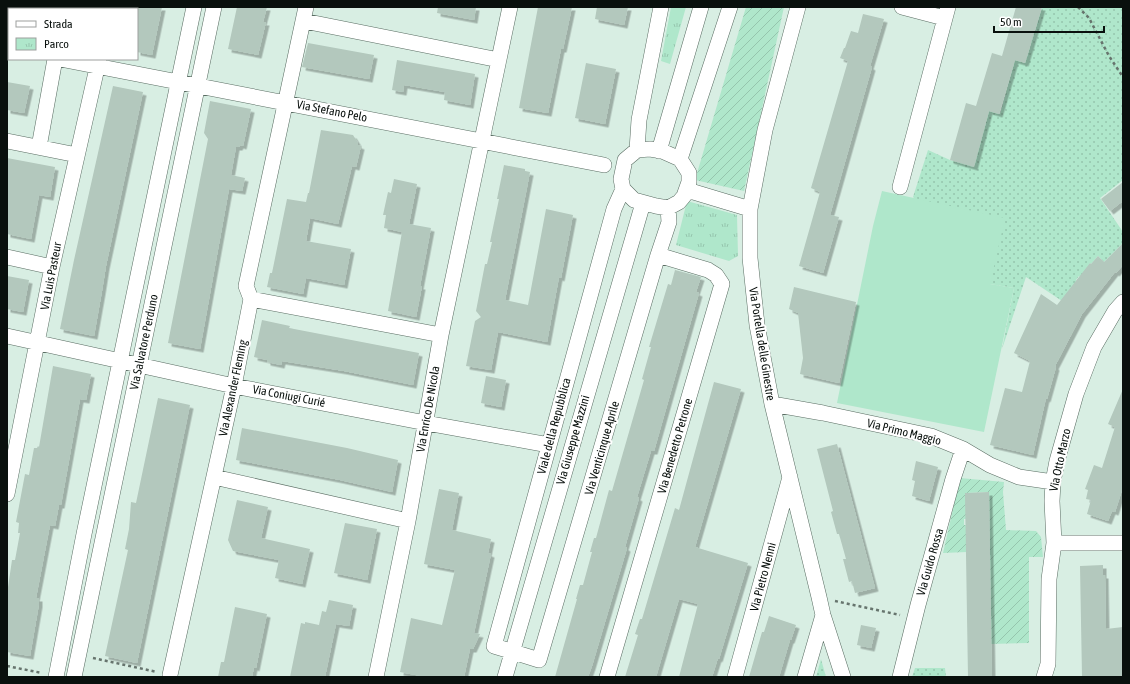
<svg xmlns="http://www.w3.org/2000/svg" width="1130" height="684" viewBox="0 0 1130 684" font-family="'Asap Condensed',sans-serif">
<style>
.grass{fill:url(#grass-dots)}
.park{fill:url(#park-tufts)}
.garden{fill:url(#garden-furrows)}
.pitch{fill:#afe7cb}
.building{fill:#b3c8bd;filter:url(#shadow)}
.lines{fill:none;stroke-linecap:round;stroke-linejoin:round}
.minor-casing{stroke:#5a6d63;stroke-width:16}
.path{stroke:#66746d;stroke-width:2.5;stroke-dasharray:3 3;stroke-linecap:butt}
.minor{stroke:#fff;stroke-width:15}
.labels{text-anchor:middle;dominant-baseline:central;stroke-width:4;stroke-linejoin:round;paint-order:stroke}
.street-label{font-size:12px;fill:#09100d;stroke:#fff}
</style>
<defs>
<pattern id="grass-dots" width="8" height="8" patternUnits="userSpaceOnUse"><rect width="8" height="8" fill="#afe7cb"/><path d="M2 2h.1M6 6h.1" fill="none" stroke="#95c5ad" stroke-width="1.8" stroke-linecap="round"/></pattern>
<pattern id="park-tufts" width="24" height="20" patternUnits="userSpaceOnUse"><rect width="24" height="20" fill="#afe7cb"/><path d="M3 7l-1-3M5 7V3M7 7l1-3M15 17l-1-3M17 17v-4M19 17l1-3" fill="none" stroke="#95c5ad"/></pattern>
<pattern id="garden-furrows" width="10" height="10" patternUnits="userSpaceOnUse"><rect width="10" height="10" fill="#afe7cb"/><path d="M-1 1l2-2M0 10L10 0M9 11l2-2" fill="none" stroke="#95c5ad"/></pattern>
<filter id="shadow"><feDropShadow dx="3.5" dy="3.5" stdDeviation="0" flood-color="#0004"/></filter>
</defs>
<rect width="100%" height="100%" fill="#d8eee3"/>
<path class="grass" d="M1042 7H1123V180L1100 198 1123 232V243L1104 262 1098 256 1091 264 1090 263 1081 278 1079 276 1076 280 1077 282 1062 301 1026 277 1002 349 1014 288 990 284 913 197 928 150 950 160 974 166 989 111 1000 114 1015 60 1025 63 1031 44H1029L1033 31H1035Z
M821 659 826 677H816Z
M915 668H945L946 677H912Z"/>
<path class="park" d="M671 7H686L670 64 661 61Z
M687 201 737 215 738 256 729 261 676 245Z"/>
<path class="garden" d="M746 7H784L744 191 695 180Z
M960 478 1004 482 1003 492 1006 530 1036 531 1041 537 1043 557H1029V643L991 644 989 492 966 493V519H964V525H967V552L943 553Z"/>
<path class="pitch" d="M882 191 1005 218 990 284 1014 288 984 432 837 403 873 226Z"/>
<path class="building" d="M137 7H162L152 55 137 52Z
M237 7H267L263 22H266L258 55 228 49Z
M438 7H476L474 20 437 13Z
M538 7H572L563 49H561L548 113 519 108Z
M597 7H628L624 25 595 19Z
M1016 7H1042L1025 63 1015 60 999 114 989 111 974 167 950 160 966 103 976 106 992 53 1002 56Z
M863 14 884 19 870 66 872 67 830 215 839 217 823 273 799 266 820 192 811 188 848 61 840 58 844 48H845L851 31 858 33Z
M308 43 374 55 369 79 302 67Z
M397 60 475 74 470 105 444 100 445 92 404 85 403 92 392 90Z
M586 63 616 69 605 124 575 118Z
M7 82 30 86 24 113 7 110Z
M113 86 143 92 106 266 102 291 94 336 60 329 74 260Z
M210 101 251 109 243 146 240 145 239 147H236L231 175 245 178 242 191 229 189 200 349 168 343 208 139 204 133Z
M321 130 353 135 358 143V145L361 146 356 167 352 166 338 224 310 218 306 241 351 249 344 285 306 278 303 294 267 287 270 273H272L287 199 306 202 308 193H309Z
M7 158 55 167 50 197 39 195 31 239 7 234Z
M504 165 525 169V171L530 172 505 300 528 305 546 209 573 215 561 278 559 277 547 342 498 332 491 370 466 366 475 321 481 317 476 311 485 264H487L492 242H490L499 199H497Z
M394 179 417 184 409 224 431 228 420 286H422L416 317 388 311 402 232 384 228 386 215H383L388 192 391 193Z
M1123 182V201L1110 211 1101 199Z
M1123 243V265L1116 273 1115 272 1082 314 1055 366 1056 367 1047 399 1046 398 1033 455 990 445 1005 388 1022 392 1030 361 1014 353 1041 294 1057 305 1090 263 1091 264 1098 256 1104 262Z
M675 270 701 277 696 292 699 293 654 451H651L637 497 639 498 625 547 627 548 592 666 588 677H555L577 599H576L580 585H583L592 552H590L594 538H596L609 490 612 491 644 380 642 379 651 347H649L668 284 671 285Z
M7 276 29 280 23 312 7 309Z
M794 287 856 302 839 383 800 374 803 358 798 313 789 309Z
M262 320 290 326 289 328 419 353 413 385 344 371 282 361 281 365 267 362V360L254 357Z
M53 366 91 374 86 400 80 399 61 505H59L55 526 50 525 36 598H39V604L30 656 7 652V594L12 560H15L20 533H18L19 523 16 522 25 474 29 475 34 448H37L38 446 39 447Z
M486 376 506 380 501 407 481 403Z
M714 382 741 389 695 547 748 563 719 659 718 658 712 677H679L698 604 679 599 656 677H625L638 635 635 634 640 619H642L675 508 679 510Z
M1123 389V487L1115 512 1112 511 1108 521 1087 514 1091 500 1086 499 1088 490 1085 489 1094 465 1102 468 1115 427 1108 424Z
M158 398 190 405 137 663 105 656 128 550 125 549 129 529 131 502 136 503Z
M242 428 347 448 398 460 392 492 340 480 236 460Z
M837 444 875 588 855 593 852 581 849 582 843 559H846L839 534H837L831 512 833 511 817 449Z
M916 461 938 467 929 501 912 496 915 481 912 480Z
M439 489 459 493 452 530 491 539 488 553 491 554 474 633 480 634 473 649H470L464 677H426L400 672 411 618 442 625 455 570 424 564Z
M989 492 992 677H968L965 493Z
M237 500 268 507 261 538 310 549 302 584 275 578 279 560 233 551 228 540Z
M345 523 377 529 367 580 334 573Z
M1103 565V575H1105L1106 629 1123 627V677H1082L1080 566Z
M329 600 353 605 349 626 336 624 325 677H290L301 623 305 624V622L319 625 322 611 326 612Z
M235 607 267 614 256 668 254 667 252 677H218L221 662H224Z
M769 616 796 625 791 640H790L779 677H749L762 632H764Z
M861 625 876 628 871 648 857 645Z"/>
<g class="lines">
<defs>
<path id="minor" d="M798 7 765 130 750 209V258L757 325 772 404 819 597 823 615 843 677
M902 7 944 18
M111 9V7
M304 21 499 60
M7 49H9
M60 59 604 165
M7 141 77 155
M39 147 55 59
M650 149 662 151 680 159 689 173V182L684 196 679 202 668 208 656 206 634 200 623 189 621 179 625 160 637 150Z
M637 150 639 120 661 7
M659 151 701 7
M680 159 730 7
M900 187 948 7
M623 189 614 209 494 646 539 660 658 255 669 222 668 208
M687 190 750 209
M7 257 52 267
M251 299 441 335
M7 336 234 386 426 423 549 445
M772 404 823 413 931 436 963 449 990 465 1019 477 1053 482
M214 477 408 521
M7 494 52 267 99 59
M1054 543H1123
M170 675 234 386 251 299 246 286 306 7
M56 677 84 534 194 7
M74 677 214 7
M376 677 408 521 441 335 510 7
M505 677 643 203
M607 677 722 284 716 275 708 270 658 255
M735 677 790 477
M805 677 823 615
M900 677 918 605 953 479 963 449
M1044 677 1048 664 1049 579 1054 543 1052 501 1053 482 1057 461 1076 394 1094 347 1115 311 1123 302"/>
</defs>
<use href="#minor" class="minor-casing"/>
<path class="path" d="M1078 7 1089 18 1109 56 1123 77
M835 601 900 615
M93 658 157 672
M7 666 42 673"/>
<use href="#minor" class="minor"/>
</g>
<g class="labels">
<g class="street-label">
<text transform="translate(332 111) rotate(11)">Via Stefano Pelo</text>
<text transform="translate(51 276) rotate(-79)">Via Luis Pasteur</text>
<text transform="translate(144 342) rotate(-78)">Via Salvatore Perduno</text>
<text transform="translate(762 344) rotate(81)">Via Portella delle Ginestre</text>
<text transform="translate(233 388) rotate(-78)">Via Alexander Fleming</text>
<text transform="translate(289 396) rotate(11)">Via Coniugi Curié</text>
<text transform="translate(428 409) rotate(-80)">Via Enrico De Nicola</text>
<text transform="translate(554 426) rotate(-75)">Viale della Repubblica</text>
<text transform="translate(904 432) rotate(14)">Via Primo Maggio</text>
<text transform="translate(573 440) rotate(-74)">Via Giuseppe Mazzini</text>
<text transform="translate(675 446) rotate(-74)">Via Benedetto Petrone</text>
<text transform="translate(602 448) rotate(-74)">Via Venticinque Aprile</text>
<text transform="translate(1060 460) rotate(-78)">Via Otto Marzo</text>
<text transform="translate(930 562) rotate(-74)">Via Guido Rossa</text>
<text transform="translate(763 577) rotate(-75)">Via Pietro Nenni</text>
</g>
</g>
<rect width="1130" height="684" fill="none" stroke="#09100d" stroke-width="16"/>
<rect x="8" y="8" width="130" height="52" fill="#ffffff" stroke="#9d9f9e"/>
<rect x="16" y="21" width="20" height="6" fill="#ffffff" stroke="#9d9f9e"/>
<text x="44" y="28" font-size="12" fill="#09100d">Strada</text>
<rect x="16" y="38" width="20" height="12" fill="url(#park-tufts)" stroke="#9d9f9e"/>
<text x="44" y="48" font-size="12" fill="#09100d">Parco</text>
<path d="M994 26v6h110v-6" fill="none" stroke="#09100d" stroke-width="2"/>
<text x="1000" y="26" font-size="12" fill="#09100d" stroke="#ffffff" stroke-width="3" paint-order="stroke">50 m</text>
</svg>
